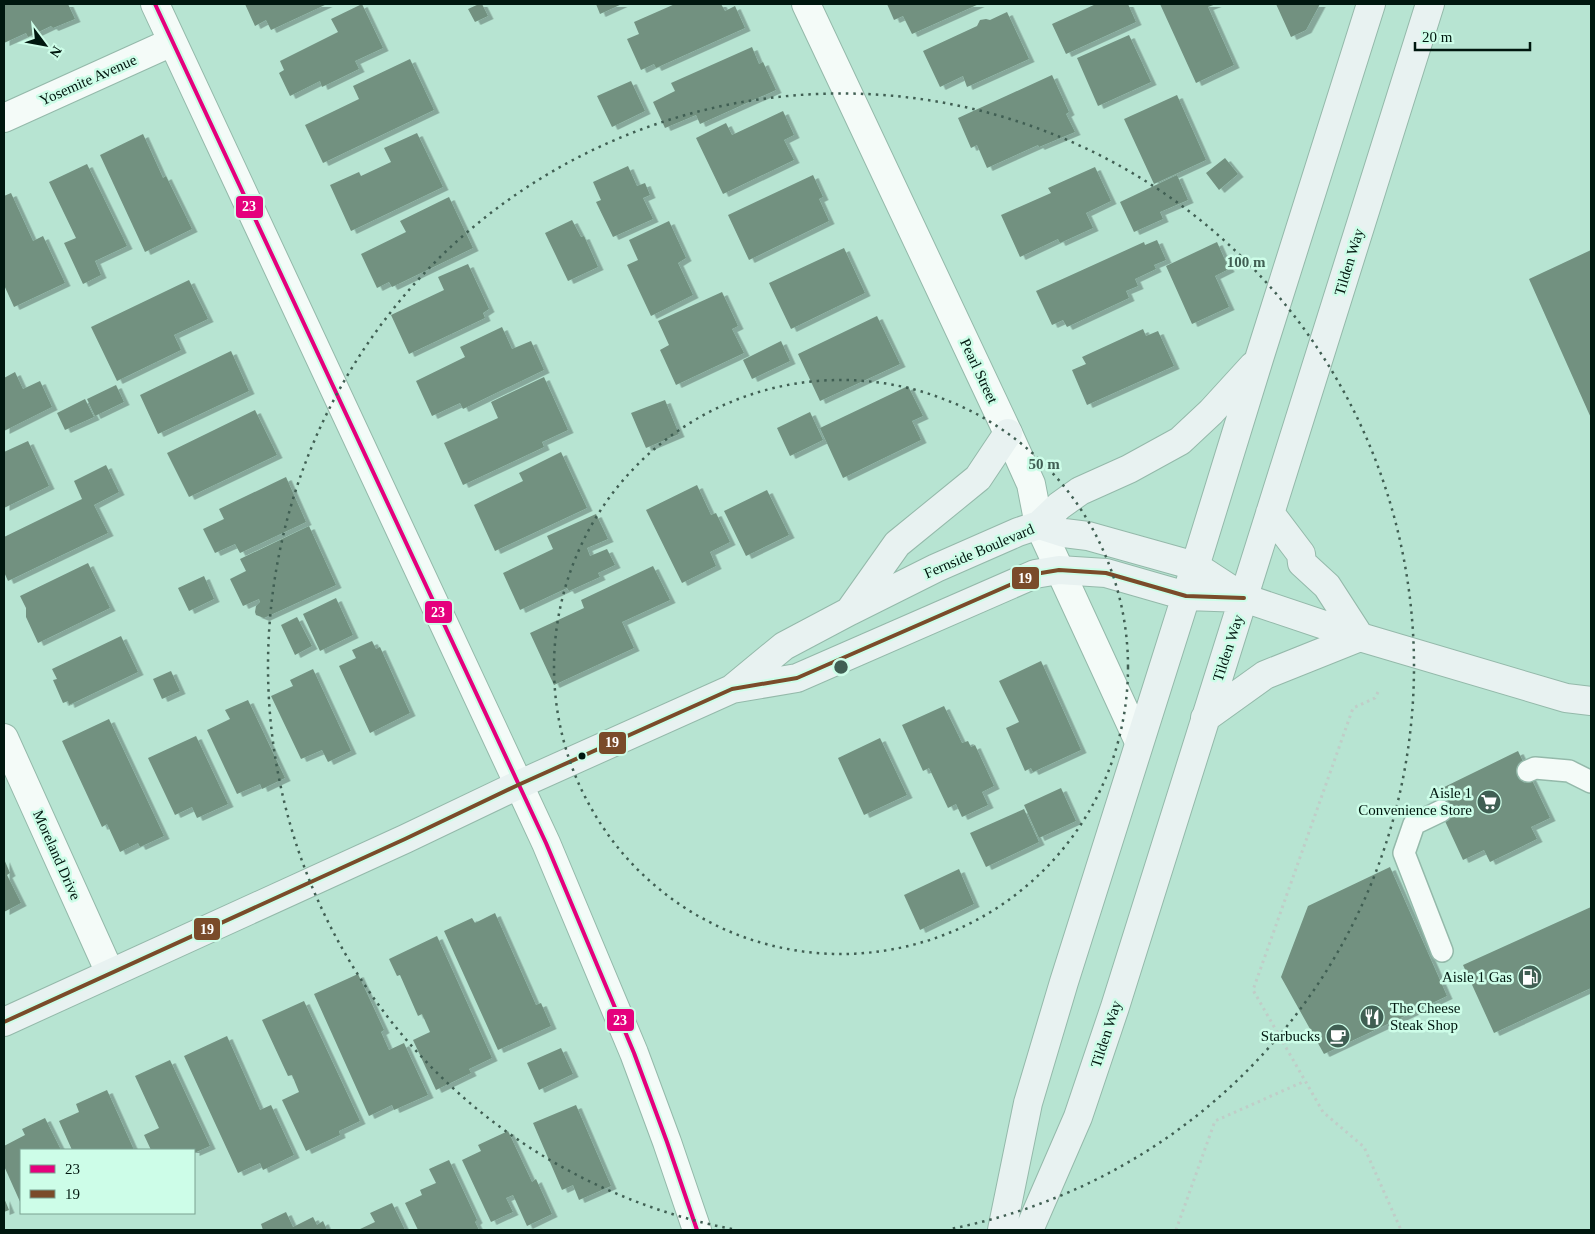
<svg xmlns="http://www.w3.org/2000/svg" width="1595" height="1234" viewBox="0 0 1595 1234" font-family="'Times New Roman',serif">
<style>
.building{fill:#729180;filter:url(#shadow)}
.lines{fill:none;stroke-linecap:round;stroke-linejoin:round}
.lane-casing{stroke:#94b9aa;stroke-width:24}
.street-casing{stroke:#94b9aa;stroke-width:30}
.secondary-casing{stroke:#94b9aa;stroke-width:30}
.path{stroke:#c0cdc8;stroke-width:3;stroke-dasharray:2.5 4;stroke-linecap:butt}
.lane{stroke:#f4fbf8;stroke-width:21}
.street{stroke:#f4fbf8;stroke-width:28}
.secondary{stroke:#e8f2f1;stroke-width:28}
.bus-1-casing{stroke:#cdfde8;stroke-width:8}
.bus-2-casing{stroke:#cdfde8;stroke-width:8}
.bus-1{stroke:#e5007d;stroke-width:4}
.bus-2{stroke:#7a4b2a;stroke-width:4}
.ring{fill:none;stroke:#405f53;stroke-width:2.5;stroke-dasharray:2.5 5}
.bus-dot{fill:#00170f;stroke:#cdfde8;stroke-width:2}
.labels{text-anchor:middle;dominant-baseline:central;stroke-width:5;stroke-linejoin:round;paint-order:stroke}
.street-label{font-size:15px;fill:#00170f;stroke:#cdfde8}
.poi-label{font-size:15px;fill:#00170f;stroke:#cdfde8;text-anchor:end}
.centre{fill:#405f53;stroke:#cdfde8;stroke-width:2.5}
.ring-label{font-size:15px;text-anchor:middle;font-weight:bold;fill:#405f53;stroke:#cdfde8;stroke-width:5;stroke-linejoin:round;paint-order:stroke}
.line-badge{stroke:#cdfde8;stroke-width:2}
.badge-label{font-size:14px;text-anchor:middle;font-weight:bold;fill:#fff}
</style>
<defs>
<filter id="shadow"><feDropShadow dx="5.5" dy="3" stdDeviation="0" flood-color="#0004"/></filter>
</defs>
<rect width="100%" height="100%" fill="#b7e4d2"/>
<path class="building" d="M4 4H68L75 19 53 28 51 26 28 37 26 33 4 43Z
M245 4H327L271 30 266 20 255 26Z
M362 4 383 48 355 61 359 69 322 87 320 81 290 96 279 73 284 70 280 61 338 32 331 19Z
M479 4H482L488 16 475 22 468 9Z
M596 4H622L600 14Z
M675 4H721L725 11 735 6 745 28 656 68 654 64 641 70 627 39 639 34 634 22Z
M887 4H979L912 34 903 16 894 20Z
M1096 4H1128L1136 22 1066 54 1052 24Z
M1160 4H1216L1208 7 1234 65 1196 83Z
M1276 4H1320L1306 30 1291 37Z
M1007 12 1029 59 967 87 963 76 940 87 923 51 977 26 980 20 986 19 990 20Z
M1129 35 1151 82 1098 106 1077 58Z
M752 47 759 64 763 62 776 90 700 124 696 115 665 128 653 102 675 91 671 83Z
M410 59 434 110 323 163 305 125 359 99 353 86Z
M1052 75 1069 112 1066 114 1075 132 1039 147 1038 145 987 168 977 145 971 148 958 118Z
M631 81 645 111 612 127 597 96Z
M1177 95 1206 160 1154 184 1124 119Z
M783 111 794 135 784 140 794 160 723 194 696 138 726 123 732 135Z
M417 133 443 187 351 231 330 185 359 172 361 176 391 162 384 148Z
M143 134 163 178 166 176 192 229 145 252 100 155Z
M1225 158 1238 174 1219 190 1206 173Z
M87 164 127 246 95 261 101 275 83 284 64 243 76 238 49 182Z
M628 166 637 186 645 183 650 195 643 198 653 219 613 237 596 202 601 200 593 182Z
M1095 167 1111 201 1086 213 1093 228 1060 243 1058 239 1020 257 1001 215 1051 193 1048 188Z
M813 175 823 197 819 199 829 221 749 260 728 215Z
M1177 175 1188 200 1160 212 1163 219 1134 232 1120 202Z
M11 193 33 241 43 236 65 283 14 307 4 285V196Z
M449 197 473 248 392 287 389 282 377 288 361 254 406 232 400 221Z
M572 220 581 237 584 236 598 267 568 281 545 233Z
M669 221 686 258 678 263 693 295 651 316 627 265 638 260 629 240Z
M1157 240 1166 260 1154 265 1156 269 1135 279 1138 286 1126 291 1129 298 1067 327 1063 320 1052 325 1036 291 1144 242 1145 245Z
M1217 242 1229 269 1215 276 1229 307 1192 324 1166 266Z
M844 248 865 293 791 329 769 283Z
M1591 250V418L1529 279Z
M468 264 489 309 483 313 485 318 409 354 391 315 444 290 438 277Z
M189 280 208 319 174 335 181 350 117 381 91 327Z
M722 292 738 326 732 329 744 353 676 385 660 350 669 345 658 321Z
M877 316 900 364 820 401 798 354Z
M502 327 512 349 531 341 544 370 463 409 460 403 432 416 416 381 465 357 460 347Z
M1143 329 1146 336 1158 331 1174 366 1087 405 1072 370 1086 364 1082 357Z
M781 341 790 361 752 379 743 360Z
M231 351 249 391 158 434 140 395Z
M15 372 23 389 40 381 52 407 4 431V378Z
M544 377 568 430 542 442 544 447 463 485 444 443 498 418 491 402Z
M116 385 124 402 95 416 87 399Z
M908 386 923 416 912 421 921 440 843 478 820 428Z
M85 399 94 417 65 430 57 413Z
M665 400 679 434 646 448 631 413Z
M255 410 277 455 189 497 167 453Z
M810 412 823 440 790 456 777 428Z
M28 441 49 486 4 508V452Z
M561 452 587 508 495 551 474 505 523 481 519 473Z
M106 465 119 492 94 505 108 533 8 581 4 572V537L82 499 74 481Z
M286 477 306 522 240 553 235 544 215 553 203 529 224 519 219 509Z
M697 485 711 515 716 513 730 542 710 552 716 566 682 583 646 510Z
M767 490 789 535 746 556 724 511Z
M596 514 608 539 587 548 590 556 607 549 615 565 598 573 600 577 569 591 567 588 520 610 503 573 553 549 547 536Z
M309 526 336 585 264 618 256 615 255 612 256 606 260 602 259 599 243 606 230 579 246 571 240 559Z
M88 563 110 608 38 643 26 617V608L20 596Z
M653 566 670 600 622 622 634 648 554 685 530 633 584 608 581 600Z
M204 576 214 599 189 611 178 588Z
M336 598 353 635 320 651 303 614Z
M297 617 312 646 295 655 281 625Z
M121 636 138 672 69 705 68 701 63 703 53 680 57 679 52 669Z
M372 641 376 649 380 647 410 713 370 733 339 666 356 658 352 650Z
M1041 661 1081 750 1033 772 1031 768 1025 771 1006 728 1019 722 999 681Z
M313 669 351 751 328 762 322 750 301 759 271 696 293 686 290 680Z
M171 671 180 691 162 699 153 679Z
M248 700 285 778 262 789 260 784 237 794 207 730 230 719 225 710Z
M944 706 962 743 968 741 971 747 975 745 994 786 982 792 988 805 962 817 956 804 948 808 929 768 923 771 902 725Z
M109 719 164 836 140 847 138 843 120 852 107 824 102 827 62 741Z
M196 736 228 804 197 818 192 807 175 815 148 758Z
M880 738 907 795 864 815 838 758Z
M1518 751 1550 818 1531 827 1537 839 1490 862 1484 850 1463 860 1432 793Z
M1061 788 1076 821 1039 838 1024 805Z
M1024 809 1039 842 986 867 970 833Z
M4 859 10 873 7 875 21 903 4 912Z
M1390 867 1447 996 1324 1054 1281 977 1308 906Z
M959 869 974 904 920 930 904 895Z
M1591 907V988L1494 1033 1463 965Z
M495 913 536 1005 541 1003 551 1026 498 1050 444 931 472 918 475 923Z
M437 936 492 1058 469 1069 471 1073 436 1090 413 1040 430 1032 422 1014 418 1016 400 975 397 976 389 959Z
M358 974 384 1030 381 1032 389 1050 404 1043 428 1095 394 1110 392 1105 369 1116 314 994Z
M304 1001 360 1121 339 1131 340 1135 306 1151 282 1100 299 1092 292 1075 288 1076 262 1020Z
M227 1036 260 1110 271 1105 294 1155 263 1170 260 1163 238 1173 184 1056Z
M561 1048 573 1074 539 1090 527 1063Z
M170 1060 210 1146 194 1153V1150H151L144 1135 159 1128 135 1076Z
M107 1090 134 1150H72L59 1121 79 1112 76 1104Z
M576 1105 611 1186 579 1200 573 1185 562 1190 533 1123Z
M45 1118 61 1150H21V1204L4 1166V1146L25 1135 22 1129Z
M508 1131 532 1182 536 1179 552 1214 527 1226 513 1195 506 1198 513 1212 491 1222 462 1160 481 1151 478 1145Z
M449 1160 477 1220 475 1222 479 1230H418L405 1203 422 1195 420 1190 436 1183 429 1169Z
M4 1198 9 1210 4 1212Z
M392 1203 405 1230H358L375 1222 370 1213Z
M286 1212 293 1227 313 1217 317 1225 323 1221 327 1230H263L261 1224Z"/>
<g class="lines">
<defs>
<path id="lane" d="M1528 771 1535 768 1569 771 1591 782
M1441 811 1414 824 1404 853 1442 951"/>
<path id="street" d="M155 4 546 843 634 1053 667 1142 697 1230
M806 4 1008 433 1031 484 1039 525 1139 742
M4 118 172 42
M4 738 110 973"/>
<path id="secondary" d="M1270 513 1301 554 1302 563 1327 586 1360 637
M1039 525 1059 506 1080 491 1129 469 1180 441 1211 412 1253 366
M851 609 897 544 978 478 1008 433
M733 688 784 646 850 611 936 568 1018 532 1039 525 1064 533 1088 536 1195 566 1244 598 1360 637 1566 698 1591 701
M1205 718 1265 675 1360 637
M4 1022 405 839 518 785 732 689 797 678 1035 574 1059 570 1106 573 1186 596 1244 598
M1002 1230 1028 1103 1064 982 1186 596 1259 359 1371 4
M1029 1230 1078 1117 1115 1007 1430 4"/>
</defs>
<use href="#lane" class="lane-casing"/>
<use href="#street" class="street-casing"/>
<use href="#secondary" class="secondary-casing"/>
<path class="path" d="M1378 692 1375 698 1353 708 1253 990 1323 1112 1364 1147 1401 1230
M1176 1230 1215 1121 1305 1081"/>
<use href="#lane" class="lane"/>
<use href="#street" class="street"/>
<use href="#secondary" class="secondary"/>
<defs>
<path id="bus-1" d="M155 4 546 843 634 1053 667 1142 697 1230"/>
<path id="bus-2" d="M4 1022 405 839 518 785 732 689 797 678 1035 574 1059 570 1106 573 1186 596 1244 598"/>
</defs>
<use href="#bus-1" class="bus-1-casing"/>
<use href="#bus-2" class="bus-2-casing"/>
<use href="#bus-1" class="bus-1"/>
<use href="#bus-2" class="bus-2"/>
</g>
<g class="ring">
<circle cx="841" cy="667" r="287"/>
<path d="M732 1229A573 573 0 1 1 950 1229"/>
</g>
<defs>
<symbol id="supermarket-disc" viewBox="-11 -11 22 22"><circle r="9.5" fill="#405f53" stroke="#cdfde8"/><path d="M-6-5.5h2.5l.6 2H6L4.5 2H-2.5L-4.4-4H-6ZM-1.5 3.2a1.3 1.3 0 1 0 .1 0ZM3 3.2a1.3 1.3 0 1 0 .1 0Z" fill="#fff"/></symbol>
<symbol id="fuel-disc" viewBox="-11 -11 22 22"><circle r="9.5" fill="#405f53" stroke="#cdfde8"/><path d="M-5.5-6h7V0h2V4h1.3V-2.5L3-4.5l.8-.8L6-3V5H2.5V1h-1V6h-7ZM-4.2-4.7v3.2H.2V-4.7Z" fill="#fff"/></symbol>
<symbol id="restaurant-disc" viewBox="-11 -11 22 22"><circle r="9.5" fill="#405f53" stroke="#cdfde8"/><path d="M-5-6h1v4h1v-4h1v4h1v-4h1v5L-1.5 .5V6h-2V.5L-5-1ZM5-6V6H3V1.5H1.5Q1.5-4 5-6Z" fill="#fff"/></symbol>
<symbol id="cafe-disc" viewBox="-11 -11 22 22"><circle r="9.5" fill="#405f53" stroke="#cdfde8"/><path d="M-5.5-4.5H6V0H3Q3 3.5 0 3.5H-2.5Q-5.5 3.5-5.5 0ZM3-3.2v2h1.7v-2ZM-6 4.5H4V6H-6Z" fill="#fff"/></symbol>
</defs>
<g fill-rule="evenodd">
<use href="#supermarket-disc" x="1475" y="788" width="28" height="28"/>
<use href="#fuel-disc" x="1516" y="963" width="28" height="28"/>
<use href="#restaurant-disc" x="1358" y="1003" width="28" height="28"/>
<use href="#cafe-disc" x="1324" y="1022" width="28" height="28"/>
</g>
<circle class="bus-dot" cx="582" cy="756" r="4.5"/>
<g class="labels">
<g class="street-label">
<text transform="translate(88 80) rotate(-24)">Yosemite Avenue</text>
<text transform="translate(1349 262) rotate(-73)">Tilden Way</text>
<text transform="translate(979 371) rotate(65)">Pearl Street</text>
<text transform="translate(979 551) rotate(-23)">Fernside Boulevard</text>
<text transform="translate(1228 648) rotate(-72)">Tilden Way</text>
<text transform="translate(57 855) rotate(66)">Moreland Drive</text>
<text transform="translate(1106 1034) rotate(-72)">Tilden Way</text>
</g>
<g class="poi-label">
<text x="1472" y="793">Aisle 1<tspan x="1472" dy="17">Convenience Store</tspan></text>
<text x="1512" y="977">Aisle 1 Gas</text>
<text x="1390" y="1008" text-anchor="start">The Cheese<tspan x="1390" dy="17">Steak Shop</tspan></text>
<text x="1320" y="1036">Starbucks</text>
</g>
</g>
<circle cx="841" cy="667" r="8" class="centre"/>
<g class="ring-label">
<text x="1246" y="267">100 m</text>
<text x="1044" y="469">50 m</text>
</g>
<g class="line-badge">
<rect x="235" y="195" width="29" height="24" rx="5" fill="#e5007d"/>
<rect x="1011" y="566" width="29" height="24" rx="5" fill="#7a4b2a"/>
<rect x="424" y="600" width="29" height="24" rx="5" fill="#e5007d"/>
<rect x="598" y="731" width="29" height="24" rx="5" fill="#7a4b2a"/>
<rect x="193" y="917" width="28" height="24" rx="5" fill="#7a4b2a"/>
<rect x="606" y="1008" width="29" height="24" rx="5" fill="#e5007d"/>
</g>
<g class="badge-label">
<text x="249" y="211">23</text>
<text x="1025" y="583">19</text>
<text x="438" y="617">23</text>
<text x="612" y="747">19</text>
<text x="207" y="934">19</text>
<text x="620" y="1025">23</text>
</g>
<rect width="1595" height="1234" fill="none" stroke="#00170f" stroke-width="10"/>
<rect x="20" y="1149" width="175" height="65" fill="#cdfde8" stroke="#7ba191"/>
<rect x="30" y="1165" width="25" height="8" fill="#e5007d" stroke="#7ba191"/>
<text x="65" y="1174" font-size="15" fill="#00170f">23</text>
<rect x="30" y="1190" width="25" height="8" fill="#7a4b2a" stroke="#7ba191"/>
<text x="65" y="1199" font-size="15" fill="#00170f">19</text>
<g transform="translate(45 45) rotate(122)" stroke="#cdfde8" stroke-width="4" paint-order="stroke">
<path d="M0-4L9 19L0 12L-9 19Z" fill="#00170f"/>
<text y="-8" font-size="14" font-weight="bold" text-anchor="middle" fill="#00170f">N</text>
</g>
<path d="M1415 42v8h115v-8" fill="none" stroke="#00170f" stroke-width="2.5"/>
<text x="1422" y="42" font-size="15" fill="#00170f" stroke="#cdfde8" stroke-width="4" paint-order="stroke">20 m</text>
</svg>
